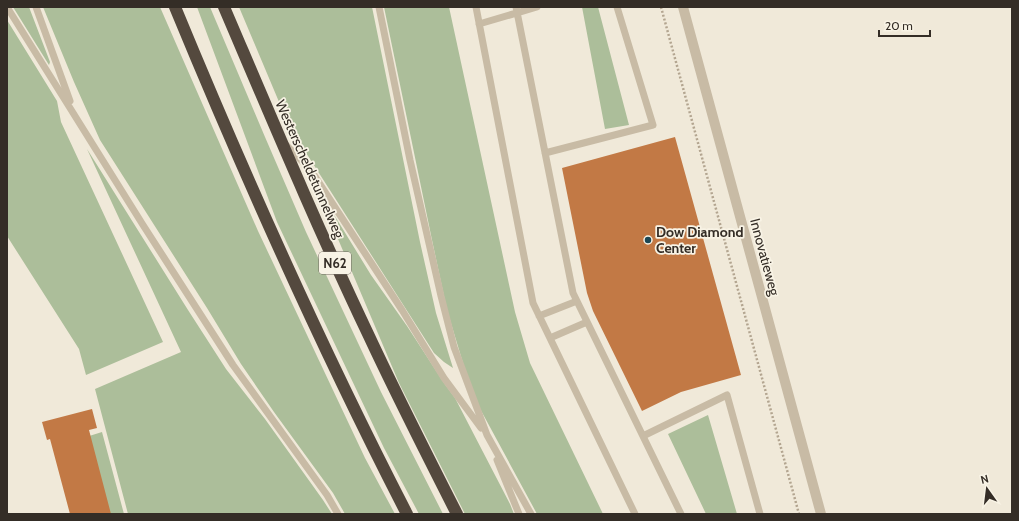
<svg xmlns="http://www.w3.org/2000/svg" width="1019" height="521" viewBox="0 0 1019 521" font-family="Cabin,sans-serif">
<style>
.green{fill:#acbe9a}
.building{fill:#c27945}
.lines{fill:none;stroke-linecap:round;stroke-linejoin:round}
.path{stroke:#b3a590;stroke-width:2.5;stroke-dasharray:2 2;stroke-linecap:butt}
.lane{stroke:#c8bba5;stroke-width:7}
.street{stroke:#c8bba5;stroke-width:10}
.highway{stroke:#54493e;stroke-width:12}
.poi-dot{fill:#1d4754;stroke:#f8f3e5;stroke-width:1.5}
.labels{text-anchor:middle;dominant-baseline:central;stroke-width:3.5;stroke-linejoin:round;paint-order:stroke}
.shield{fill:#f8f3e5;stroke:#6f685f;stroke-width:1}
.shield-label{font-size:13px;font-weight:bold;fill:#342d26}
.street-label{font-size:14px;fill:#342d26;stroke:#f8f3e5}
.poi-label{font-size:14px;font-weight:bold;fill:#342d26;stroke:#f8f3e5;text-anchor:start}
</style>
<rect width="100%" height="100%" fill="#f0e9d9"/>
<path class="green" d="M13 7H29L50 62 49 65Z
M43 7H160L258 231 365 458 395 514H345L333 493 274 412 241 364 207 308 100 140 74 82Z
M197 7H210L265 137 306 232 381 392 443 514H419L384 448 277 222Z
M239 7H372L420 242 436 313 453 368 444 362 434 353 310 159 290 128Z
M384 7H449L515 312 530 363 603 514H537L478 405 463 363 447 310 432 240Z
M582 7H598L629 125 605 129Z
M7 20 57 101 61 122 163 342 86 375 79 349 7 236Z
M87 149 188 310 226 369 265 419 323 500 332 514H128L95 389 181 352Z
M316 187H317L371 275 407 326 444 383 455 398 510 504 514 514H465L399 383Z
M708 415 737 514H706L668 434Z
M102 432 124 514H107L86 437Z"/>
<path class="building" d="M675 137 741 375 681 392 642 411 593 311 587 293 562 168Z
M92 409 97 428 89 430 111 514H70L50 439 47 440 42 422Z"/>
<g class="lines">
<path class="path" d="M661 7 799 514"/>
<path class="lane" d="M7 7 143 225 233 365 327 495 338 514
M36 7 70 101
M379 7 410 160 441 296 454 347 487 435 531 514
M476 7 533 303 635 514
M516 7 573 293 681 514
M479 24 537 7
M285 144 310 169 402 310 444 378 481 428
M545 153 653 125 617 7
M539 316 577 301
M550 338 587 322
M643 436 727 395 760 514
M497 460 519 514"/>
<path class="street" d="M683 7 821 514"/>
<path class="highway" d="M175 7C246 179 322 349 407 514
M224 7C271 117 317 227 369 336 397 396 427 455 457 514"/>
</g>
<circle class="poi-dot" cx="648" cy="240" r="4"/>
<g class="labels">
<rect class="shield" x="319" y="252" width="32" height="22" rx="3"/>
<g class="shield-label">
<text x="335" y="263">N62</text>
</g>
<g class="street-label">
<text transform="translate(310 169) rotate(66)">Westerscheldetunnelweg</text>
<text transform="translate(765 257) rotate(75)">Innovatieweg</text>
</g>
<g class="poi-label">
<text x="656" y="232">Dow Diamond<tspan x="656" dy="16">Center</tspan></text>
</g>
</g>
<rect width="1019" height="521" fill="none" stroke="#342d26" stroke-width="16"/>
<g transform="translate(987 489) rotate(346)" stroke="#f8f3e5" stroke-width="3" paint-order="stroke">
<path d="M0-3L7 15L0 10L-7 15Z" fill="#342d26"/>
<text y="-6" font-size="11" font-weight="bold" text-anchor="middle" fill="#342d26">N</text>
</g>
<path d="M879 30v6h51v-6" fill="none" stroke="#342d26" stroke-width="2"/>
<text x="885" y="30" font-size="12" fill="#342d26" stroke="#f8f3e5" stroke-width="3" paint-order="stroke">20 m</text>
</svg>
